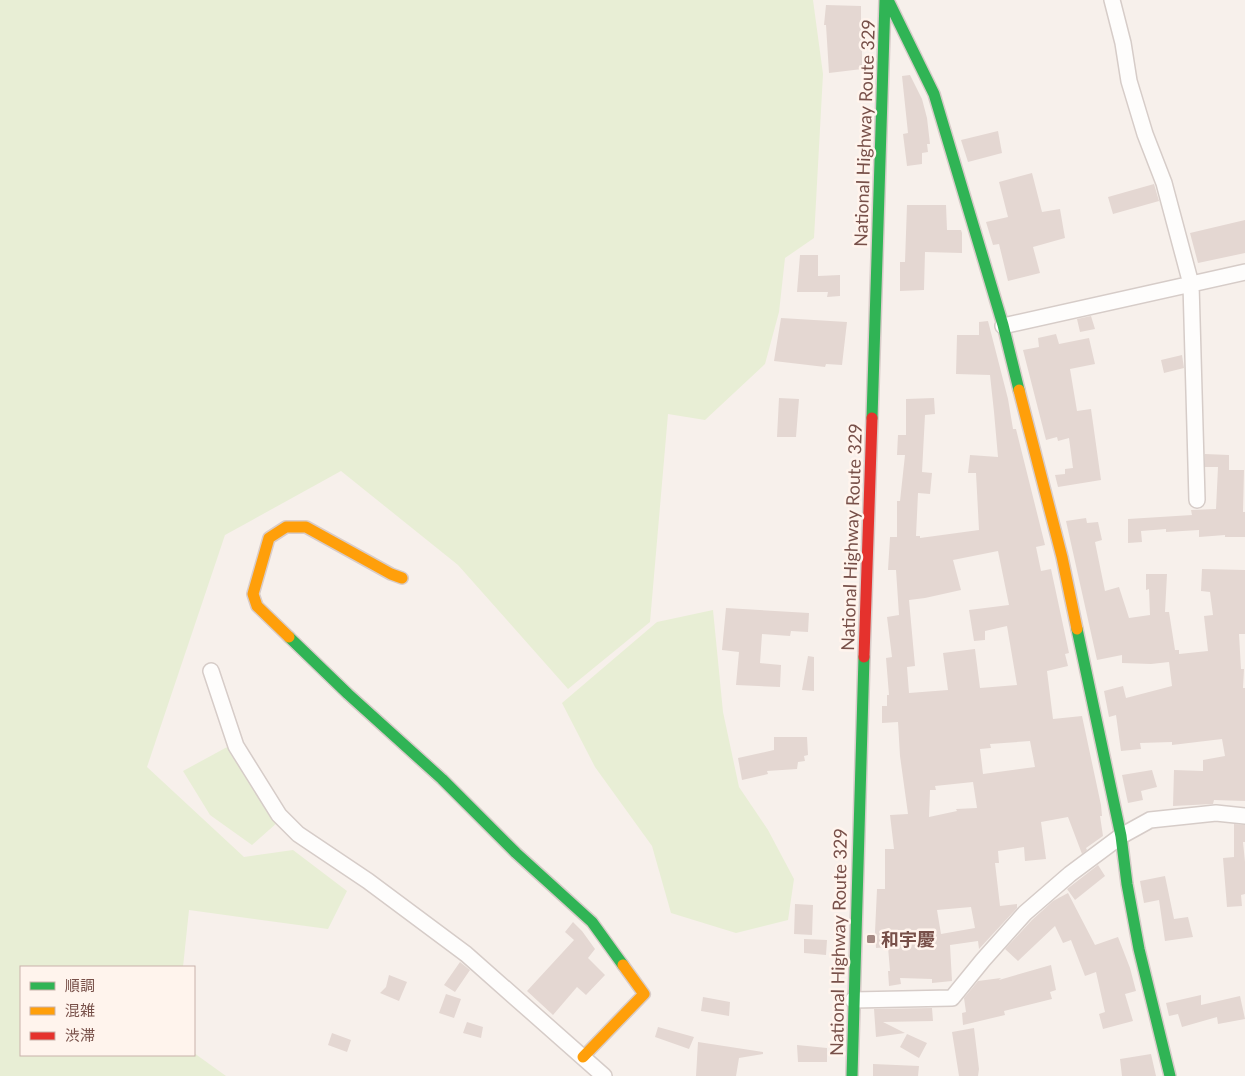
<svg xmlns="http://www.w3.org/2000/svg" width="1245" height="1076" viewBox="0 0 1245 1076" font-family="Lato,'Noto Sans JP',sans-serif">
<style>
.green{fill:#e8eed5}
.building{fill:#e4d7d2;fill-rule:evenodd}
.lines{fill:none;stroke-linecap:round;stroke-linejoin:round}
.street-casing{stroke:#d6ccc8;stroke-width:18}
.fast-casing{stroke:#d8ccc9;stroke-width:14}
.slow-casing{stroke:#d8ccc9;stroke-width:14}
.jam-casing{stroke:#d8ccc9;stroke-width:14}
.street{stroke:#fefdfc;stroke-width:15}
.fast{stroke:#30b455;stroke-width:11}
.slow{stroke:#ff9f0a;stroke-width:11}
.jam{stroke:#e5322d;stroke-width:11}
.poi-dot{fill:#a48882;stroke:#fff4ed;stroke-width:2}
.labels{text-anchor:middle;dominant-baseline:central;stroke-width:5;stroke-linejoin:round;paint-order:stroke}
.street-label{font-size:18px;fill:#785049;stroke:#fff4ed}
.poi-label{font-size:18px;font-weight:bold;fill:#785049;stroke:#fff4ed;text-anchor:start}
</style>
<rect width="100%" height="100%" fill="#f7f0eb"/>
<path class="green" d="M0 0H813L823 74 814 238 785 258 779 312 765 364 705 420 668 414 650 622 568 689 458 565 341 471 225 535 147 767 244 857 293 850 347 891 328 929 189 910 183 967H21V1055H194V1053L226 1076H0Z
M713 610 723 712 739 787 768 830 794 879 788 920 736 933 671 913 652 846 595 767 562 703 657 622Z
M229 746 278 822 252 845 210 815 183 771Z"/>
<path class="building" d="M826 5 861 6V30H862V69L829 73 826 25H824Z
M910 75 922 99 927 118 930 144H927L928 152 922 153V164L907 166 903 134 908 133 902 76Z
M998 131 1002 153 968 162 961 140Z
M1032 173 1042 212 1060 209 1065 238 1033 247 1040 273 1008 281 999 244 993 245 986 222 1008 217 999 182Z
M1154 184 1159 201 1113 214 1108 197Z
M907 205H946L947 230H961L962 233V253L925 252 924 290 900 291V262H905Z
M1245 220V253L1198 263 1190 233Z
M800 255H818V276L840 275V296L827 297 828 292H797Z
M1091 316 1095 329 1080 332 1077 319Z
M781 318 847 322 842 365 826 364 825 367 774 361Z
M988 321 1008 399 1013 429H1016L1045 545 1036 547 1041 571 1051 569 1069 653 1065 654 1068 666 1047 671 1053 719 1082 716 1101 805 1102 816H1100L1103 836 1086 848 1087 850 1082 854 1068 817 1041 822 1046 859 1025 861 1024 847 998 851 999 863H995L1000 906 1017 904V908L979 949 978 941 950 945 952 981 932 983V979L900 978 901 984 889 986 888 971H890L888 947 876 948 875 932 877 889H885V849H894L890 815 908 814 900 756 898 722 882 723V706H887V695H889L886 658 892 657 887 617 899 615 896 570H888L890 537H897V501H900L905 455H897L898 435H906V399L934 398 935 414 925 415 922 472 932 473 930 494 918 493 916 536H920V538L979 530 976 473H968L970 455 998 457 994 412 990 375 956 374 957 335H979V322ZM998 551 1009 605 969 610 974 641 985 640V631L1007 626 1017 685 980 688 975 649 943 653 948 690 909 693 907 667 915 666 909 600 925 598 961 590 953 560ZM1030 741 1035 767 983 774 980 749 991 748 990 744ZM973 782 977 808 956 809 957 811 929 817 930 790H936L935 786ZM971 907 975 928 941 934 937 910Z
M1056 334 1059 344 1089 338 1095 364 1070 369 1077 411 1091 409 1101 480 1058 487 1055 475 1065 474V469L1073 468 1069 438 1058 441 1057 437 1046 440 1023 350 1039 347 1038 338Z
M1182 355 1184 368 1164 373 1161 360Z
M779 398 799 399 796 437H777Z
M1205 454 1229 455V470H1244L1243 512H1245V537H1225V535L1199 537V530L1166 532V529L1141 531 1142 542 1128 543V519L1192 515 1191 510 1216 509 1218 467H1205Z
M1086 518 1087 523 1098 522 1102 540 1095 542 1105 591 1119 587 1129 618 1150 615 1149 589 1146 590V574H1167L1165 612H1169L1175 650H1179V654L1208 651 1204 616 1213 615 1210 592 1201 591 1202 569 1245 570V634H1239L1241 669H1244L1243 688H1245V801L1214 800 1213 804 1173 806 1174 770 1203 771V760L1225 756 1222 739 1172 745V742L1140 743 1141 749 1121 751 1116 715 1109 717 1104 691 1123 686 1126 698 1172 686 1169 662 1151 664 1122 663V655L1097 660 1066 521Z
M726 608 809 613 808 632 791 631 790 636 762 634 760 663 781 665 780 687 736 685 739 652 722 650Z
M808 656 814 657V691L802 690Z
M774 737H807L808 755 804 756 805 761 798 762 797 769 767 771 768 774 742 780 738 758 774 750Z
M1152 770 1157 787 1141 791 1143 800 1128 803 1122 775Z
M1234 824 1245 825V842H1243L1245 862V894L1241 895 1242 906 1227 907 1223 858 1234 857Z
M1098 865 1105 876 1075 900 1067 889Z
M1165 876 1174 919 1188 917 1193 937 1165 941 1159 900 1144 903 1140 881Z
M1068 893 1095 945 1118 937 1130 968 1136 991 1125 994 1133 1021 1103 1029 1099 1014 1105 1012 1096 972 1085 976 1071 940 1063 943 1055 926 1018 961 1005 949 1032 920 1053 901Z
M795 904 813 905 812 935 794 934Z
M573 922 582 931 595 949 588 958 605 975 586 995 577 987 553 1015 527 991 574 940 565 932Z
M804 939 827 940 826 955 804 953Z
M460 962 470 970 455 992 444 985Z
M1051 965 1056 990 1050 992 1052 999 1004 1011 1005 1015 963 1025 962 1013 966 1012 964 998 978 981 1001 978 999 980Z
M389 975 407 982 399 1001 380 993 386 987Z
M446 994 461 999 454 1018 439 1013Z
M1201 995V1005L1240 996 1245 1019 1218 1024 1217 1017 1182 1027 1178 1014 1169 1016 1166 1003Z
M703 997 730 1002 729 1016 701 1011Z
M932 1008 933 1021 883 1022 905 1033 876 1037 874 1009Z
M467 1022 483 1027 481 1038 463 1033Z
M658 1027 694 1037 689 1049 655 1037Z
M974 1028 979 1069 978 1076H959L952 1032Z
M332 1033 351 1040 347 1052 328 1045Z
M907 1034 927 1043 919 1058 900 1047Z
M698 1042 763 1052V1054L739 1058 736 1076H696Z
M797 1045 827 1048V1062H798Z
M1151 1054 1156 1076H1122L1120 1059Z
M873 1064 919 1066 918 1076H873Z"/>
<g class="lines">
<defs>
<path id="street" d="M1112 0 1123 43 1129 81 1145 134 1164 183 1191 284 1197 500
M1003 326 1245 272
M211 671 236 746 279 815 298 834 368 881 466 954 604 1076
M853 1000 952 998 983 960 1025 913 1070 874 1121 836 1150 820 1216 813 1245 816"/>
<path id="fast" d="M888 0 934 94 1003 325 1019 390
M872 418 885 0
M1077 629 1121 836 1127 884 1139 949 1170 1076
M289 637 348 694 442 779 516 853 592 922 623 965
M852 1076 864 657"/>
<path id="slow" d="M1019 390 1062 557 1077 629
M289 637 257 606 253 594 269 538 286 527H306L391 574 402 578
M583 1057 644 994 623 965"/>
<path id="jam" d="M864 657 872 418"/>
</defs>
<use href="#street" class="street-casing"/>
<use href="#fast" class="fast-casing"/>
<use href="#slow" class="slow-casing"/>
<use href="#jam" class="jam-casing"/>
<use href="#street" class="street"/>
<use href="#fast" class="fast"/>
<use href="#slow" class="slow"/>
<use href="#jam" class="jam"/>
</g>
<rect class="poi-dot" x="866" y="934" width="10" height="10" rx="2.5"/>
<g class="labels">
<g class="street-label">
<text transform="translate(864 133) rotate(-88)">National Highway Route 329</text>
<text transform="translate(851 537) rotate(-88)">National Highway Route 329</text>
<text transform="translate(838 942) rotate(-89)">National Highway Route 329</text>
</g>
<g class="poi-label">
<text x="881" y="939">和宇慶</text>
</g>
</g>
<rect x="20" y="966" width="175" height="90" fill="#fff4ed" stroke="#c9b2ab"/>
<rect x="30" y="982" width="25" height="8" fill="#30b455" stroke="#c9b2ab"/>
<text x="65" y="991" font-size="15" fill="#785049">順調</text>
<rect x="30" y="1007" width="25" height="8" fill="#ff9f0a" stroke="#c9b2ab"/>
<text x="65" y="1016" font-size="15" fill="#785049">混雑</text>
<rect x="30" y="1032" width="25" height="8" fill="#e5322d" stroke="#c9b2ab"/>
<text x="65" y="1041" font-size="15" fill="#785049">渋滞</text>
</svg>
